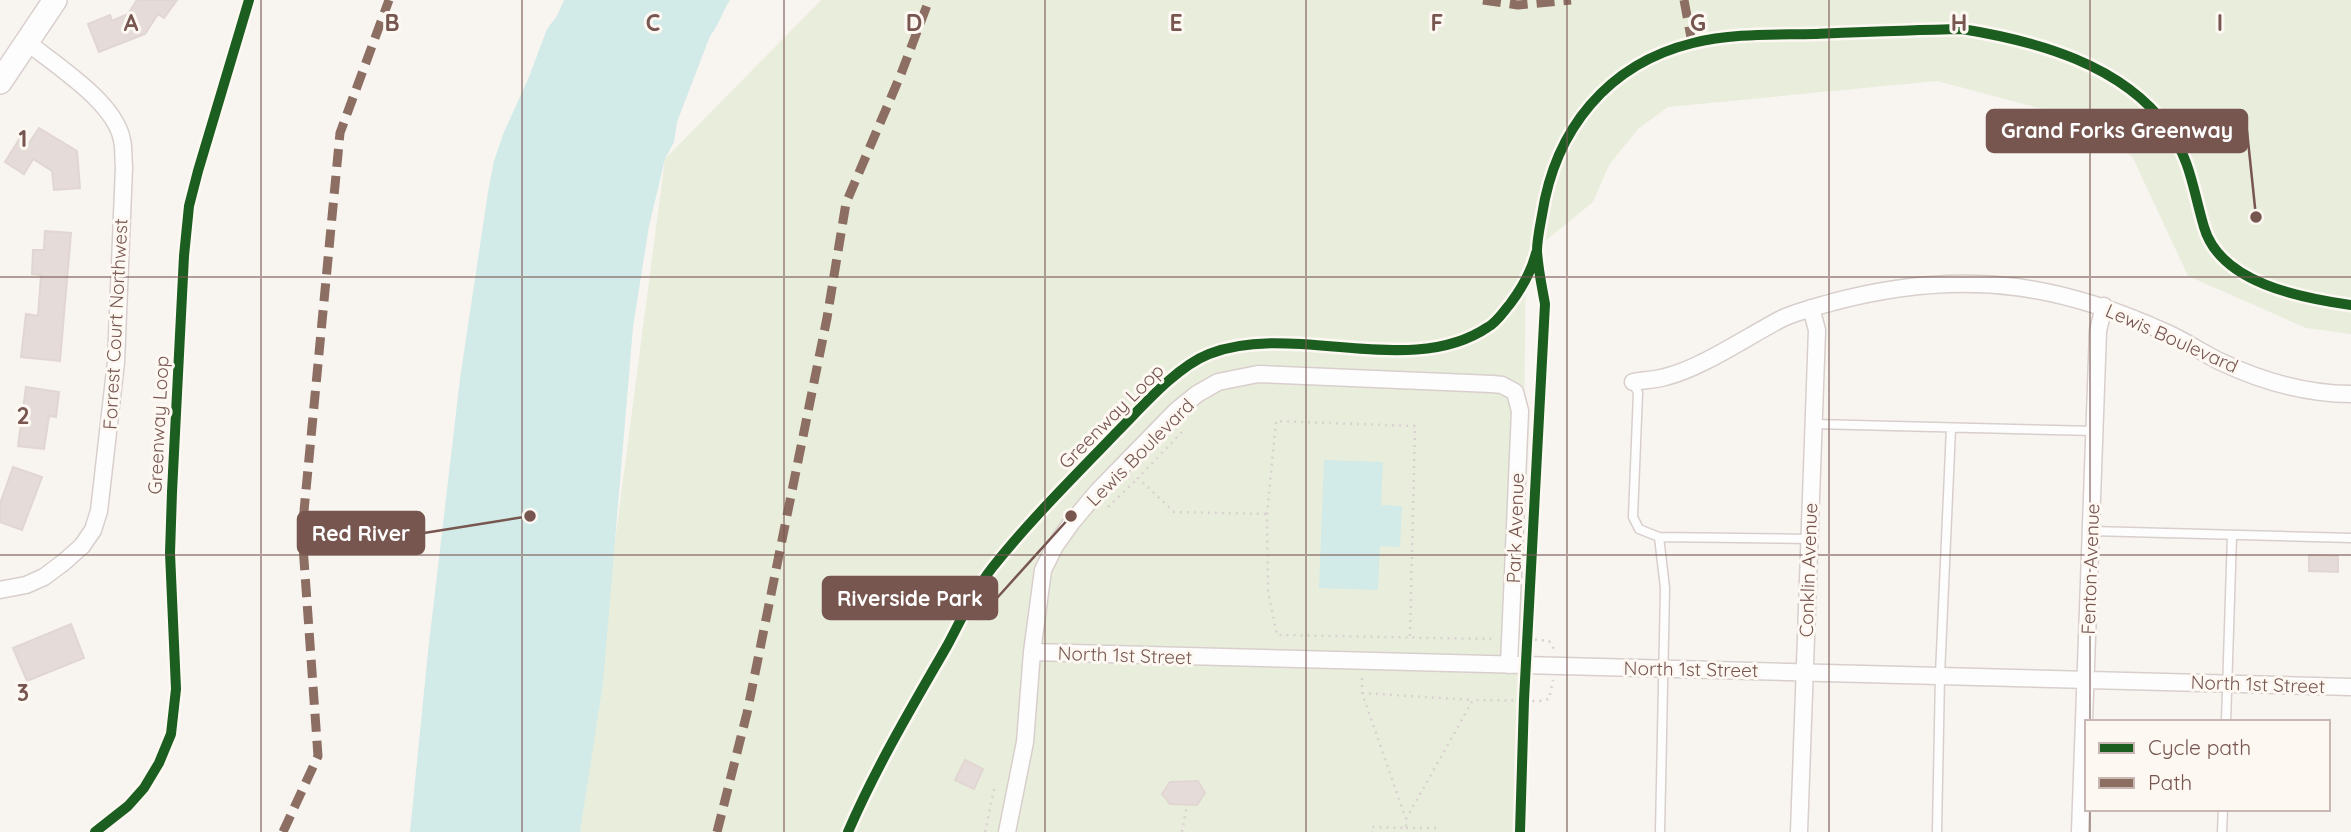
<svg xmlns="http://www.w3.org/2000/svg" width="2351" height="832" viewBox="0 0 2351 832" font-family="Quicksand,sans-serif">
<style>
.green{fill:#e9eedc}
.water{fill:#d2eae8}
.building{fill:#e5dbd8;stroke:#e1d6d2;stroke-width:2}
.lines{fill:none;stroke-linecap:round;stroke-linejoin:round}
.lane-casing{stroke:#d8cfcc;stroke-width:11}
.street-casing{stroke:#d8cfcc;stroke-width:19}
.secondary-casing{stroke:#d8cfcc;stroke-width:26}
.path{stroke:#dad2d0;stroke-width:2.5;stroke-dasharray:2 5;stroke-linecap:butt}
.lane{stroke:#fefdfd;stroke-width:8}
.street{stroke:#fefdfd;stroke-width:16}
.secondary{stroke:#fefdfd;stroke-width:23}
.quiet{stroke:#8d6e63;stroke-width:9;stroke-dasharray:18 9;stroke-linecap:butt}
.cycleway-casing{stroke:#fef8f3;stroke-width:15}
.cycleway{stroke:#1b5e20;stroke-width:10}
.grid{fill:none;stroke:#775650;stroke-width:2;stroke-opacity:0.55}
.labels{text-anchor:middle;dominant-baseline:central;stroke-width:6;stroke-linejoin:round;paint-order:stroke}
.street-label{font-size:19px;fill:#775650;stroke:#fef8f3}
.grid-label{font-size:23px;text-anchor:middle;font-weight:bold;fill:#775650;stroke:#fef8f3;stroke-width:6;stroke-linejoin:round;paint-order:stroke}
.leader{fill:none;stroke:#775650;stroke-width:2.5}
.callout-dot{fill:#775650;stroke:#fef8f3;stroke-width:2.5}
.callout{fill:#775650;stroke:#775650;stroke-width:2.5}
.callout-label{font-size:21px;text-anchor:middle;font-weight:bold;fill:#fff}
</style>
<rect width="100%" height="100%" fill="#f8f4f0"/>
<path class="green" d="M821 0H2351V334L2306 328 2188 276 2133 158 2091 122 1937 81 1668 107 1638 129 1609 165 1593 202 1526 257 1520 775 1517 832H577L665 159Z"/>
<path class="water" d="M564 0H730C722 12 719 25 710 36L677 122 674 142 665 159 649 226 633 327 603 683 580 832H410L428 652 460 379 488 192 494 161 504 132 529 77 547 29 557 16Z
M1324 460 1383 462 1381 505 1402 506 1400 547 1380 546 1378 590 1319 588Z"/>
<path class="building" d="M137 0H177L164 18 158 14 145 34 99 52 88 24 110 15 112 21 128 14Z
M39 128 77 151 80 188 54 190 52 171 33 159 24 174 5 162 20 138 29 143Z
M45 231 71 233 60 361 21 357 26 314 38 316 41 275 32 274 33 250H44Z
M26 387 59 392 56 417 49 416 44 449 18 446Z
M13 467 42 477 22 530 0 522V504Z
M2309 555 2338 556V572L2309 571Z
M71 624 84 658 27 681 13 648Z
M965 760 983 769 974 789 955 780Z
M1198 781 1205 793 1197 805 1170 804 1162 794 1170 782Z"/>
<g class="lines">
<defs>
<path id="lane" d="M1633 382 1638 393 1633 517 1639 529 1659 537 1809 539
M1814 424 2094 431
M2091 531 2351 538
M1659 537 1665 588 1660 832
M2226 722 2232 535
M1937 832 1940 675 1951 428
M2222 832 2223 809"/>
<path id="street" d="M1633 382C1644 380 1655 380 1665 377 1702 368 1748 336 1783 318 1799 311 1816 307 1833 302 1893 286 1954 279 2016 287 2069 294 2119 311 2167 333 2185 341 2201 352 2219 361 2259 380 2306 394 2351 394
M0 590 26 585 44 577 64 562 82 546 93 530 99 511 116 362 124 167C123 158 124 148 122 140 115 102 55 65 27 42
M1032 652 2351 687
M1007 832 1025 742 1032 652 1043 570 1055 546 1072 522 1098 491 1176 411 1197 394 1218 382 1258 374 1492 384 1502 385 1515 392 1520 411 1509 665
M1799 832 1817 330 1811 308
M2080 832 2098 331 2104 306"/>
<path id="secondary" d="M0 82 55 0"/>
</defs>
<use href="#lane" class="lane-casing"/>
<use href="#street" class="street-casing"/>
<use href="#secondary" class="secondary-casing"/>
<path class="path" d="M1182 432 1138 478 1174 512 1267 514
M1108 507 1138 478
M1410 636 1415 426 1276 421 1267 514 1268 592 1277 635 1493 639
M1528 639 1549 641 1554 649
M1362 678V693L1406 819V828L1372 827V832
M1362 693 1473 700
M1406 819 1473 700 1540 701 1549 699 1553 680
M1406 828H1437V832
M985 832 995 785
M1182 832 1187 806"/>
<use href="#lane" class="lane"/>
<use href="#street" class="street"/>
<use href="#secondary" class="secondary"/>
<path class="quiet" d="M1483 0 1518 5 1571 0
M1684 0 1692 43
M283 832 318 756 302 532 340 133 389 0
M717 832 747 713 827 318 846 203 901 74 929 0"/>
<defs>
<path id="cycleway" d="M95 832 128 806 144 788 159 763 171 734 176 689 170 553 172 492 184 256 189 206 198 171 249 0
M848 832C876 767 912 707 947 646 961 620 974 591 992 568 1030 520 1075 476 1117 432 1142 407 1176 367 1209 354 1294 321 1410 380 1488 327 1497 322 1503 312 1510 304 1522 288 1531 273 1536 253
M1520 832 1524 700 1545 304C1542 287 1538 269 1537 251 1537 240 1540 226 1542 215 1555 130 1607 64 1693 43 1732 33 1775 35 1814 34 1864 32 1913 30 1962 29 2036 41 2122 64 2168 128 2191 161 2193 190 2204 227 2220 283 2301 298 2351 305"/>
</defs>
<use href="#cycleway" class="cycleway-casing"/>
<use href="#cycleway" class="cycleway"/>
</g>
<path class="grid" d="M261 0V832M522 0V832M784 0V832M1045 0V832M1306 0V832M1567 0V832M1829 0V832M2090 0V722M0 277H2351M0 555H2351M2090 809V832"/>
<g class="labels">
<g class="street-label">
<text transform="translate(115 324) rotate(-87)">Forrest Court Northwest</text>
<text transform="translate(2172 338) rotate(24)">Lewis Boulevard</text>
<text transform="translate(1111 416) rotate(-45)">Greenway Loop</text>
<text transform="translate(158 425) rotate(-87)">Greenway Loop</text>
<text transform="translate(1140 452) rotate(-45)">Lewis Boulevard</text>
<text transform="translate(1515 528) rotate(-88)">Park Avenue</text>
<text transform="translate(2090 569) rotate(-88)">Fenton Avenue</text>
<text transform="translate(1808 570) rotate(-88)">Conklin Avenue</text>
<text transform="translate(1125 655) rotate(2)">North 1st Street</text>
<text transform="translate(1691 669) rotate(1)">North 1st Street</text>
<text transform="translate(2258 684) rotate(2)">North 1st Street</text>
</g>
</g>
<g class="grid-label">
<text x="131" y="31">A</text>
<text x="392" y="31">B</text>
<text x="653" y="31">C</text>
<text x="914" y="31">D</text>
<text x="1176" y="31">E</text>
<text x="1437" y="31">F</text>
<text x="1698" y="31">G</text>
<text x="1959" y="31">H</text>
<text x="2220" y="31">I</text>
<text x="23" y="147">1</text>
<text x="23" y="424">2</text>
<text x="23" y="701">3</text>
</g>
<path class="leader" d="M2256 217L2247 131M530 516L424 533M1071 516L997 598"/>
<g class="callout-dot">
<circle cx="2256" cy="217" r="7"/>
<circle cx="530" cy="516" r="7"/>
<circle cx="1071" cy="516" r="7"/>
</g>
<g class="callout">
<rect x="1987" y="110" width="260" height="42" rx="7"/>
<rect x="298" y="512" width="126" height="42" rx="7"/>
<rect x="823" y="577" width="174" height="42" rx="7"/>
</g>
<g class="callout-label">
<text x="2117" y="138">Grand Forks Greenway</text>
<text x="361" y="541">Red River</text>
<text x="910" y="606">Riverside Park</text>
</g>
<rect x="2085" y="720" width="245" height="91" fill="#fef8f3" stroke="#c8b7b2" stroke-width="2"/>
<rect x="2099" y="743" width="35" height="10" fill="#1b5e20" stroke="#c8b7b2" stroke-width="2"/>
<text x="2148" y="755" font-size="21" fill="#775650">Cycle path</text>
<rect x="2099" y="778" width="35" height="10" fill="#8d6e63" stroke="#c8b7b2" stroke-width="2"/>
<text x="2148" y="790" font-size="21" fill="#775650">Path</text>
</svg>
